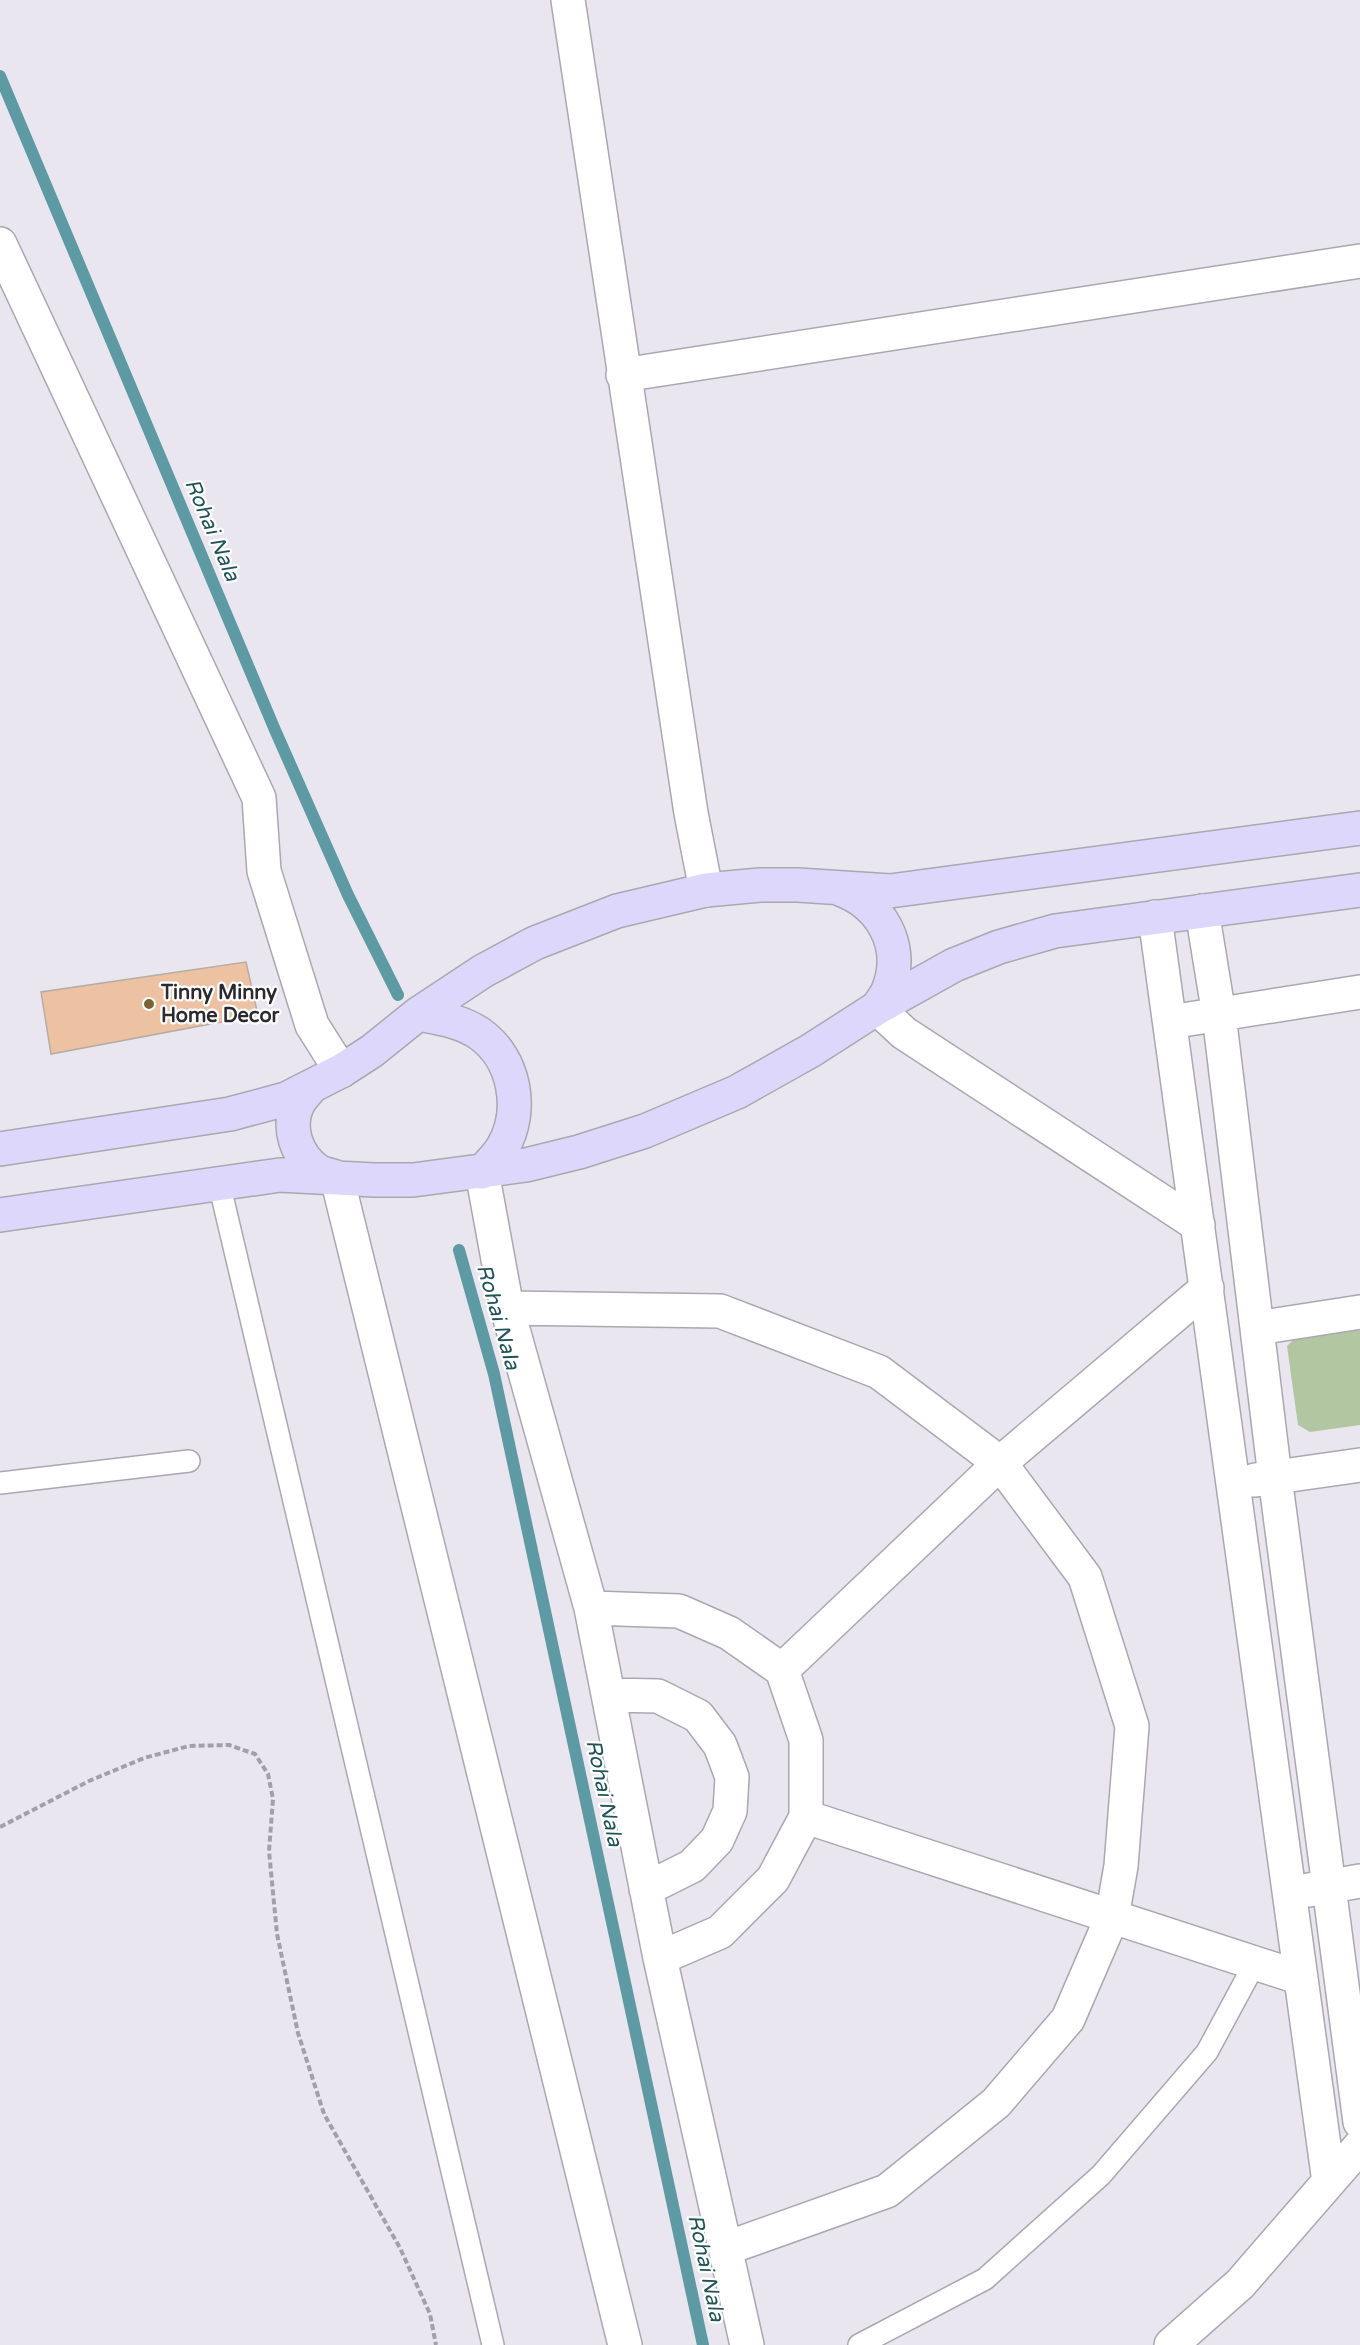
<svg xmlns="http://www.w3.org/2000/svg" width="1360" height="2345" viewBox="0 0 1360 2345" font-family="'Varela Round',sans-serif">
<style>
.green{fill:#b2c6a2}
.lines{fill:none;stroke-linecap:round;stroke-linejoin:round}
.stream{stroke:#5d9aa3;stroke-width:12}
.building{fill:#edc2a3;stroke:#b6aca5;stroke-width:1.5}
.lane-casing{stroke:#aba7b0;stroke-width:24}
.street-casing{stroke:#aba7b0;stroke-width:36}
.secondary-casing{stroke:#aba7b0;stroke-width:36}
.path{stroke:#a29fa7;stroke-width:4;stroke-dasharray:6 3;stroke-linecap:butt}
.lane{stroke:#fff;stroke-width:21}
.street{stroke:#fff;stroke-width:33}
.secondary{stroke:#ddd8fb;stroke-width:33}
.poi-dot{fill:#776634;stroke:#fff;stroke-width:2}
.labels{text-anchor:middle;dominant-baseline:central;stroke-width:4.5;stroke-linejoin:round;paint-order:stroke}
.poi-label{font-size:20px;font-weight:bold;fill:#2b2a2e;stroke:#fff;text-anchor:start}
.water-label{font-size:21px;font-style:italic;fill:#1e535a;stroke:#fff}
</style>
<rect width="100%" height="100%" fill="#eae6f0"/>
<path class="green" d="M1360 1329V1425L1310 1432 1298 1425 1287 1346 1294 1339Z"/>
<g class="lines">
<path class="stream" d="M0 76 275 730 348 895 398 995
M459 1250 494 1374 703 2345"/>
</g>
<path class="building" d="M246 962 258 1015 51 1054 41 992Z"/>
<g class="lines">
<defs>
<path id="lane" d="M219 1183 493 2345
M0 1483 189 1461
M859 2345 985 2279 1101 2175 1207 2052 1255 1963"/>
<path id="street" d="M568 0 691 813 706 890
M0 244 259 798 264 871 312 1025 341 1071
M623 375 1360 261
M1202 911 1219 1015 1275 1477 1360 2122
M1155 917 1329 2182
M877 1008 904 1033 1198 1225
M1170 1022 1360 992
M482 1172 507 1308 591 1608 660 1958 747 2345
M337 1178 625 2345
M507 1308 720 1311 879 1372 1000 1463 1085 1577 1132 1726 1121 1866 1112 1917 1068 2019 996 2103 887 2191 727 2248
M1257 1328 1360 1312
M1255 1480 1360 1465
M591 1608 679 1611 729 1633 782 1670 806 1740V1817L773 1879 720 1932 660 1958
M782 1670 1000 1463 1207 1288
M608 1695 658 1696 698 1716 720 1745 732 1777 730 1811 717 1840 692 1866 646 1889
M806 1817 1301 1978
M1309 1890 1360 1881
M1171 2345 1240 2284 1360 2146"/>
<path id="secondary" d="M840 889C881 904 905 945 889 988 887 995 881 1002 877 1008
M418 1014C439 1018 462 1021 480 1034 515 1059 524 1110 503 1147 498 1156 489 1164 482 1172
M311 1087C307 1092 302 1097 299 1102 286 1126 296 1156 318 1171 323 1174 330 1175 336 1177
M0 1149 230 1114 286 1099 341 1071 372 1051 418 1014 483 971 535 943 617 911 706 890 760 885H798L890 891 1360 828
M0 1215 280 1175 374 1180H413L526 1165 579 1152 645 1131 737 1092 810 1051 877 1008 954 965 999 947 1055 931 1360 890"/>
</defs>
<use href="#lane" class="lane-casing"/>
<use href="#street" class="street-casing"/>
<use href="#secondary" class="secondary-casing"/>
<path class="path" d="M0 1827 89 1781 144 1758 189 1746 229 1745 255 1754 268 1774 273 1799 269 1851 277 1934 298 2033 324 2114 400 2248 430 2314 436 2345"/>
<use href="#lane" class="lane"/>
<use href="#street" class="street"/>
<use href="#secondary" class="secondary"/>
</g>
<circle class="poi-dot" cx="149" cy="1004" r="6"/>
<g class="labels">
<g class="poi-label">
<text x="161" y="993">Tinny Minny<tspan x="161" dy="23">Home Decor</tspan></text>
</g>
<g class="water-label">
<text transform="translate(212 530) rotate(67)">Rohai Nala</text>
<text transform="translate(498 1317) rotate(74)">Rohai Nala</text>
<text transform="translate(604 1793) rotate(78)">Rohai Nala</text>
<text transform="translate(706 2268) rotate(78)">Rohai Nala</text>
</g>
</g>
</svg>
